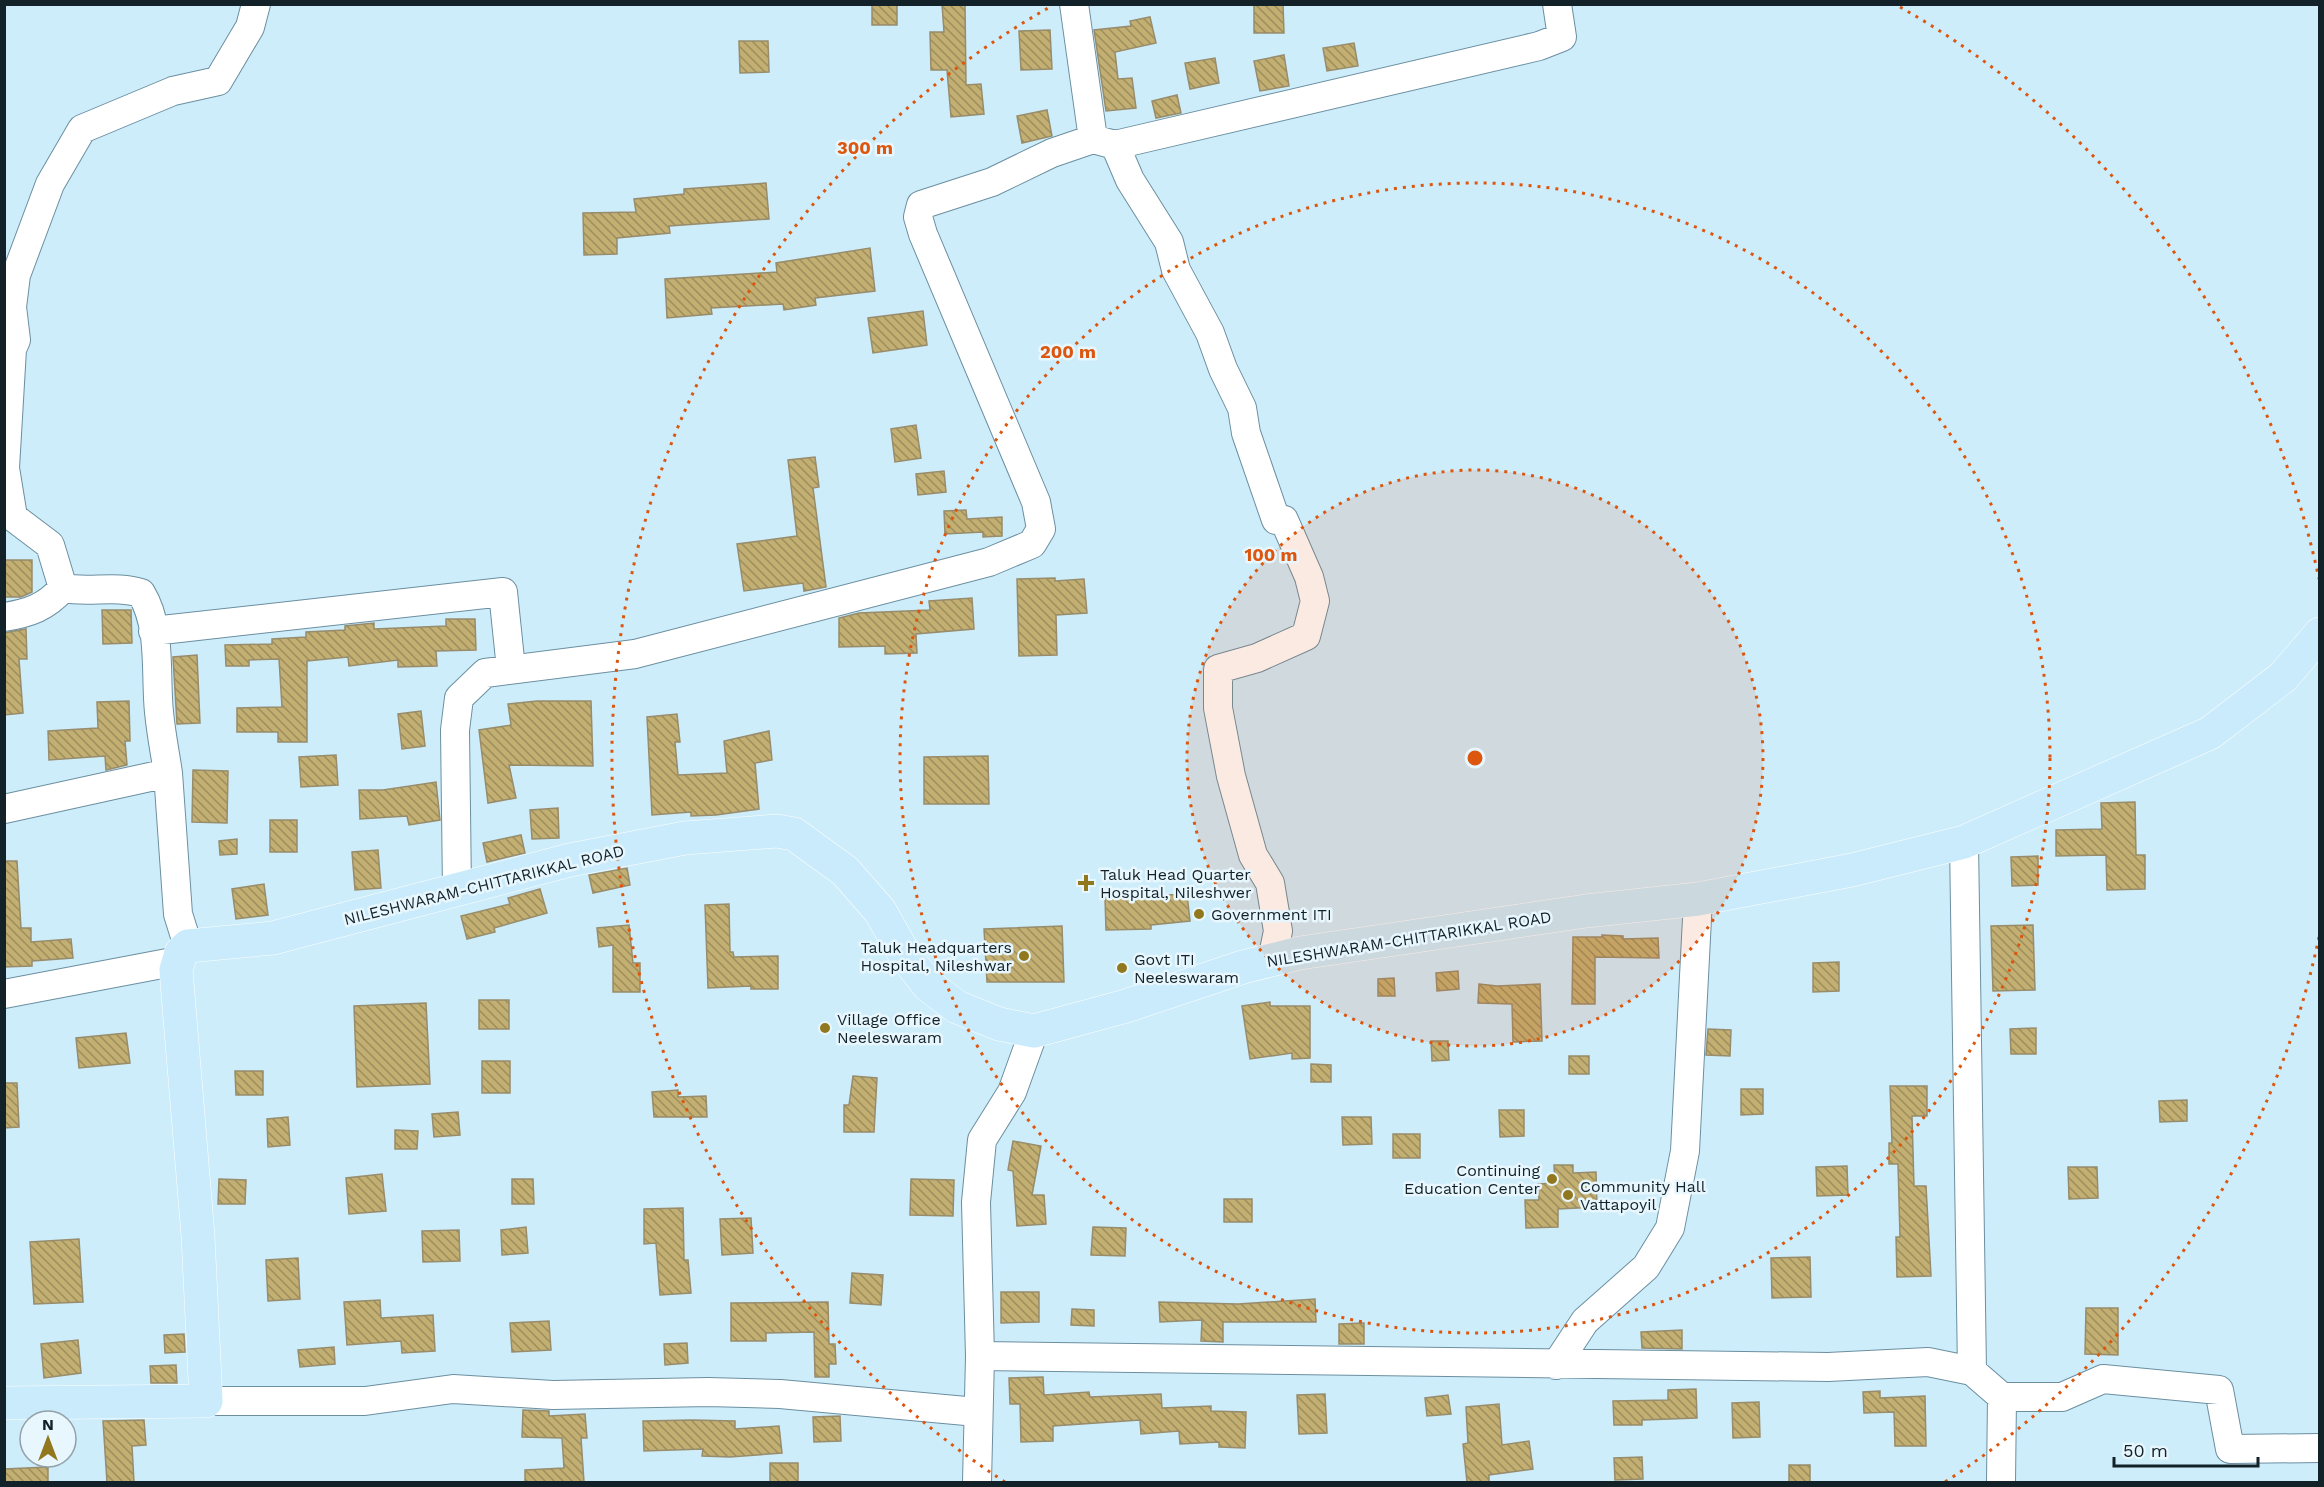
<svg xmlns="http://www.w3.org/2000/svg" width="2324" height="1487" viewBox="0 0 2324 1487" font-family="'Work Sans',sans-serif">
<style>
.building{fill:url(#building-back-hatch);stroke:#978c6c;stroke-width:1.5}
.lines{fill:none;stroke-linecap:round;stroke-linejoin:round}
.minor-casing{stroke:#6b8fa0;stroke-width:30}
.major-casing{stroke:#fff;stroke-width:34}
.minor{stroke:#fff;stroke-width:28}
.major{stroke:#c9ebfb;stroke-width:33}
.ring{fill:none;stroke:#dd560d;stroke-width:3;stroke-dasharray:3 6}
.poi-dot{fill:#91781e;stroke:#e8f7fe;stroke-width:2}
.labels{text-anchor:middle;dominant-baseline:central;stroke-width:5;stroke-linejoin:round;paint-order:stroke}
.poi-label{font-size:16px;fill:#132128;stroke:#e8f7fe;text-anchor:start}
.street-label{font-size:16px;fill:#132128;stroke:#e8f7fe}
.centre{fill:#dd560d;stroke:#e8f7fe;stroke-width:3}
.ring-label{font-size:18px;text-anchor:middle;font-weight:bold;fill:#dd560d;stroke:#e8f7fe;stroke-width:5;stroke-linejoin:round;paint-order:stroke}
</style>
<defs>
<pattern id="building-back-hatch" width="6" height="6" patternUnits="userSpaceOnUse" patternTransform="scale(1.5)"><rect width="6" height="6" fill="#c2af71"/><path d="M-1 5l2 2M0 0l6 6M5-1l2 2" fill="none" stroke="#9c8e5d"/></pattern>
</defs>
<rect width="100%" height="100%" fill="#ceedfb"/>
<path class="building" d="M872 4H897V25H872Z
M942 4H965L966 85 981 84 984 114 951 117 947 70H931L930 32H944Z
M1283 4 1284 33H1254V5Z
M1150 17 1156 43 1115 52 1118 79 1132 78 1136 108 1106 111 1094 30 1131 26 1130 21Z
M1050 30 1052 69 1021 70 1019 31Z
M739 41H768L769 72 740 73Z
M1354 43 1358 66 1327 71 1323 48Z
M1284 55 1289 86 1260 91 1254 61Z
M1215 58 1219 83 1190 89 1185 63Z
M1177 95 1181 113 1156 118 1152 101Z
M1047 110 1052 136 1022 143 1017 116Z
M766 183 769 219 669 226 670 233 617 238V254L584 255 583 213 636 212 634 199 684 194V189Z
M870 248 875 291 815 298 816 305 784 310 783 304 711 308 712 314 667 318 665 279 777 272 776 263Z
M923 311 927 345 873 353 868 318Z
M916 425 921 458 895 462 891 429Z
M815 457 819 487 813 488 826 587 804 591 803 583 744 591 737 544 797 536 788 460Z
M944 471 946 492 918 495 916 474Z
M966 510 967 519 1002 517V536L983 537V532L945 534 944 511Z
M4 560H32V592L21 597H4Z
M1055 578V581L1084 579 1087 613 1056 615 1057 655 1019 656 1017 579Z
M972 598 974 629 916 634 917 653 885 654V646L839 647V618L859 613 930 610 929 601Z
M102 610H131L132 643 103 644Z
M446 619H475L476 650 436 651 437 666 398 667V660L349 666 348 657 307 661V742H278V732H237V708L282 707 279 659 249 660V666H226L225 645 272 644V639L306 637V632L345 630V626L374 623V629L446 626Z
M26 629 27 659H19L23 713 4 715V633Z
M197 655 200 723 177 724 173 657Z
M129 701 130 741H125L127 765 106 770 105 756 49 760 48 731 98 728 97 702Z
M537 701H591L593 766 509 765 516 798 488 803 479 730 511 725 508 704Z
M421 711 425 746 402 749 398 714Z
M677 714 680 742H675L678 775 727 773 724 741 769 731 772 760 755 763 759 809 716 815 691 816V812L652 815 647 717Z
M336 755 338 785 301 787 299 757Z
M988 756 989 804H924V757Z
M193 770 228 771 227 823 192 822Z
M436 782 440 820 409 825 407 816 360 819 359 790H383Z
M2135 802 2136 855H2145V889L2107 890 2106 855 2056 856V830L2102 829 2101 803Z
M558 808 559 838 532 839 530 810Z
M270 820H297V852H270Z
M521 835 525 853 487 862 483 843Z
M237 839V854L220 855 219 841Z
M378 850 381 888 355 890 352 852Z
M2038 856V885L2012 886 2011 857Z
M4 861H17L21 928H31V942L71 939 73 958 32 961V966L4 967Z
M627 868 630 885 593 893 589 875Z
M264 884 268 915 236 919 232 889Z
M540 889 547 913 494 928 495 932 467 939 461 916 510 904 508 898Z
M1187 894 1190 921 1151 925V929L1106 930 1105 898Z
M729 904 730 952H733L734 957 778 956V989H751V986L708 988 705 905Z
M629 925 633 963H640V992H613V945L599 947 597 928Z
M2033 925 2035 990 1993 991 1991 926Z
M1062 926 1064 982H987L984 929Z
M1602 935 1623 936V939L1658 938 1659 958 1595 957V1004H1572L1573 937H1602Z
M1839 962V991L1813 992V963Z
M1458 971 1459 989 1437 991 1436 973Z
M1394 978 1395 996H1378V979Z
M1479 984 1497 986 1540 984 1542 1041 1513 1042 1512 1004 1478 1003Z
M479 1000H509V1029H479Z
M1270 1002V1006H1310V1058L1292 1059V1053L1250 1059 1242 1006Z
M426 1003 430 1084 357 1087 354 1006Z
M2036 1028V1054H2011L2010 1029Z
M1708 1029 1731 1030 1730 1056 1706 1055Z
M126 1033 130 1063 79 1068 76 1038Z
M1431 1041H1448L1449 1060 1432 1061Z
M1569 1056H1589V1074H1569Z
M482 1061H510V1093H482Z
M1311 1064 1331 1065V1082H1311Z
M235 1071H263V1095H236Z
M853 1076 877 1078 874 1132H844V1105H849Z
M4 1083H17L19 1127 4 1128Z
M1890 1086H1927V1116H1912L1914 1186H1926L1931 1276 1897 1277 1896 1237H1900L1898 1164H1889V1143H1892Z
M1741 1089H1763V1114L1741 1115Z
M678 1090V1097L706 1096 707 1117H654L652 1092Z
M2187 1100V1121L2160 1122 2159 1101Z
M1499 1110H1524V1136L1500 1137Z
M458 1112 460 1135 434 1137 432 1114Z
M288 1117 290 1145 268 1147 267 1119Z
M1342 1117H1371L1372 1144 1343 1145Z
M395 1130 418 1131 417 1149H395Z
M1393 1134H1420V1158H1393Z
M1013 1141 1041 1146 1032 1195H1044L1046 1224 1017 1226 1013 1171 1008 1170Z
M1554 1165H1573V1173L1596 1172 1597 1207 1558 1209V1227L1526 1228 1525 1200H1539L1538 1184 1555 1183Z
M1847 1166 1848 1195 1817 1196 1816 1167Z
M2068 1167H2097L2098 1198 2069 1199Z
M382 1174 386 1211 349 1214 346 1178Z
M219 1179 246 1180 245 1204H218Z
M512 1179H533L534 1204H512Z
M911 1179 954 1180 953 1216 910 1215Z
M1224 1199H1252V1222H1224Z
M683 1208 684 1260H688L691 1293 660 1295 656 1243 644 1244V1209Z
M751 1218 753 1253 722 1255 720 1219Z
M526 1227 528 1253 502 1255 501 1230Z
M1093 1227 1126 1228 1125 1256 1091 1255Z
M459 1230 460 1261 423 1262 422 1231Z
M79 1239 83 1302 34 1304 30 1242Z
M1810 1257 1811 1297 1772 1298 1771 1258Z
M298 1258 300 1299 268 1301 266 1260Z
M852 1273 883 1275 881 1305 850 1303Z
M1001 1292H1039V1322L1001 1323Z
M1315 1299 1316 1322H1223V1342L1201 1341 1202 1320 1160 1322 1159 1302 1238 1304Z
M380 1300 381 1318 433 1315 435 1351 402 1353 401 1341 347 1345 344 1302Z
M828 1302 829 1344H835L836 1364H829V1377H815L814 1332 766 1333V1341H731V1303Z
M2086 1308H2118V1355L2085 1354Z
M1072 1309 1094 1310V1326L1071 1325Z
M549 1321 551 1350 512 1352 510 1323Z
M1364 1323V1344H1339V1324Z
M1682 1330V1349L1642 1348 1641 1332Z
M184 1334 185 1352 165 1353 164 1335Z
M78 1340 81 1373 44 1378 41 1344Z
M687 1343 688 1363 665 1365 664 1344Z
M334 1347 335 1364 300 1367 298 1350Z
M176 1365 177 1383H151L150 1366Z
M1043 1377 1044 1395 1089 1392 1090 1397 1161 1394 1162 1408 1211 1406V1411L1246 1412 1245 1448 1219 1447V1442L1180 1444 1179 1431 1141 1434 1140 1420 1053 1426V1441L1021 1442 1020 1404H1010L1009 1378Z
M1696 1389 1697 1418 1642 1420V1425H1614L1613 1401 1668 1400V1390Z
M1880 1391V1398L1925 1396 1926 1446H1895L1894 1412 1864 1413 1863 1392Z
M1325 1394 1327 1433 1299 1434 1297 1395Z
M1448 1395 1451 1414 1427 1416 1425 1398Z
M1759 1402 1760 1437 1733 1438 1732 1403Z
M1499 1404 1502 1445 1529 1441 1533 1469 1489 1475V1482H1467L1463 1444 1468 1443 1466 1407Z
M523 1410 549 1411V1416L585 1414 587 1438H581L584 1482H525V1470L564 1468 562 1438 522 1437Z
M840 1416 841 1441 814 1442 813 1417Z
M144 1420 146 1445 132 1446 134 1482H107L103 1421Z
M692 1420 735 1421V1429L779 1426 782 1453 730 1457 702 1456 703 1449 644 1451 643 1421Z
M1642 1457 1643 1479 1615 1480 1614 1458Z
M770 1463H798V1482H770Z
M1789 1465H1810V1482H1789Z
M48 1467V1482H4V1469Z"/>
<g class="lines">
<defs>
<path id="minor" d="M1074 4 1093 139
M1115 145 1130 180 1169 242 1176 270 1210 333 1223 369 1242 408 1246 433 1276 520H1284L1309 577 1315 601 1306 636 1257 658 1218 669V708L1231 776 1253 855 1270 883 1278 931 1272 960
M4 617C30 613 46 607 63 588
M153 631 503 592 511 669
M168 773C165 753 161 733 159 712 155 674 162 627 141 593 116 585 89 593 63 588L50 545 13 517 5 468 12 349 16 340 12 307 16 275 50 184 82 129 173 91 218 81 250 27 256 4
M4 809 168 773 178 914 188 946
M1964 842 1972 1371
M457 890 455 730 459 698 485 673 635 654 989 562 1032 544 1041 529 1036 502 923 234 918 217 921 205 992 182 1052 153 1093 139 1115 145 1539 46 1562 37 1557 4
M4 994 178 961
M980 1356 1828 1367 1928 1362 1972 1371 2002 1397H2062L2103 1379 2219 1390 2230 1449 2320 1448
M1556 1365 1585 1321 1646 1267 1670 1228 1685 1151 1698 899
M206 1401H365L453 1389 553 1395 708 1392 780 1394 977 1412
M977 1482 980 1356 976 1202 982 1140 1012 1092 1034 1031
M2001 1482 2002 1397"/>
<path id="major" d="M4 1403 206 1401 198 1236 176 970 181 953 188 946 273 938 570 860 685 838 777 831 794 834 845 871 880 911 906 957 929 986 957 1007 999 1024 1034 1031 1126 1006 1243 967 1300 953 1586 911 1698 899 1852 870 1964 842 2210 733 2283 677 2320 634"/>
</defs>
<use href="#minor" class="minor-casing"/>
<use href="#major" class="major-casing"/>
<use href="#minor" class="minor"/>
<use href="#major" class="major"/>
</g>
<circle cx="1475" cy="758" r="288" fill="#dd560d" fill-opacity=".12"/>
<g class="ring">
<circle cx="1475" cy="758" r="288"/>
<circle cx="1475" cy="758" r="575"/>
<path d="M2319 937A863 863 0 0 1 1945 1482M1005 1482A863 863 0 0 1 1050 7M1900 7A863 863 0 0 1 2319 579"/>
</g>
<g class="poi-dot">
<path d="M1083 874h6v6h6v6h-6v6h-6v-6h-6v-6h6z"/>
<circle cx="1199" cy="914" r="6"/>
<circle cx="1024" cy="956" r="6"/>
<circle cx="1122" cy="968" r="6"/>
<circle cx="825" cy="1028" r="6"/>
<circle cx="1552" cy="1179" r="6"/>
<circle cx="1568" cy="1195" r="6"/>
</g>
<g class="labels">
<g class="poi-label">
<text x="1100" y="874">Taluk Head Quarter<tspan x="1100" dy="18">Hospital, Nileshwer</tspan></text>
<text x="1211" y="914">Government ITI</text>
<text x="1012" y="947" text-anchor="end">Taluk Headquarters<tspan x="1012" dy="18">Hospital, Nileshwar</tspan></text>
<text x="1134" y="959">Govt ITI<tspan x="1134" dy="18">Neeleswaram</tspan></text>
<text x="837" y="1019">Village Office<tspan x="837" dy="18">Neeleswaram</tspan></text>
<text x="1540" y="1170" text-anchor="end">Continuing<tspan x="1540" dy="18">Education Center</tspan></text>
<text x="1580" y="1186">Community Hall<tspan x="1580" dy="18">Vattapoyil</tspan></text>
</g>
<g class="street-label">
<text transform="translate(484 885) rotate(-14)">NILESHWARAM-CHITTARIKKAL ROAD</text>
<text transform="translate(1409 939) rotate(-9)">NILESHWARAM-CHITTARIKKAL ROAD</text>
</g>
</g>
<circle cx="1475" cy="758" r="9" class="centre"/>
<g class="ring-label">
<text x="865" y="154">300 m</text>
<text x="1068" y="358">200 m</text>
<text x="1271" y="561">100 m</text>
</g>
<rect width="2324" height="1487" fill="none" stroke="#132128" stroke-width="12"/>
<g transform="translate(48 1439)"><circle r="28" fill="#e8f7fe" stroke="#93a1a8" stroke-width="1.5"/>
<path d="M0-4.5L10 22L0 15L-10 22Z" fill="#91781e"/>
<text y="-9" font-size="16" font-weight="bold" text-anchor="middle" fill="#132128">N</text>
</g>
<path d="M2114 1457v9h144v-9" fill="none" stroke="#132128" stroke-width="3"/>
<text x="2123" y="1457" font-size="18" fill="#132128" stroke="#e8f7fe" stroke-width="4.5" paint-order="stroke">50 m</text>
</svg>
